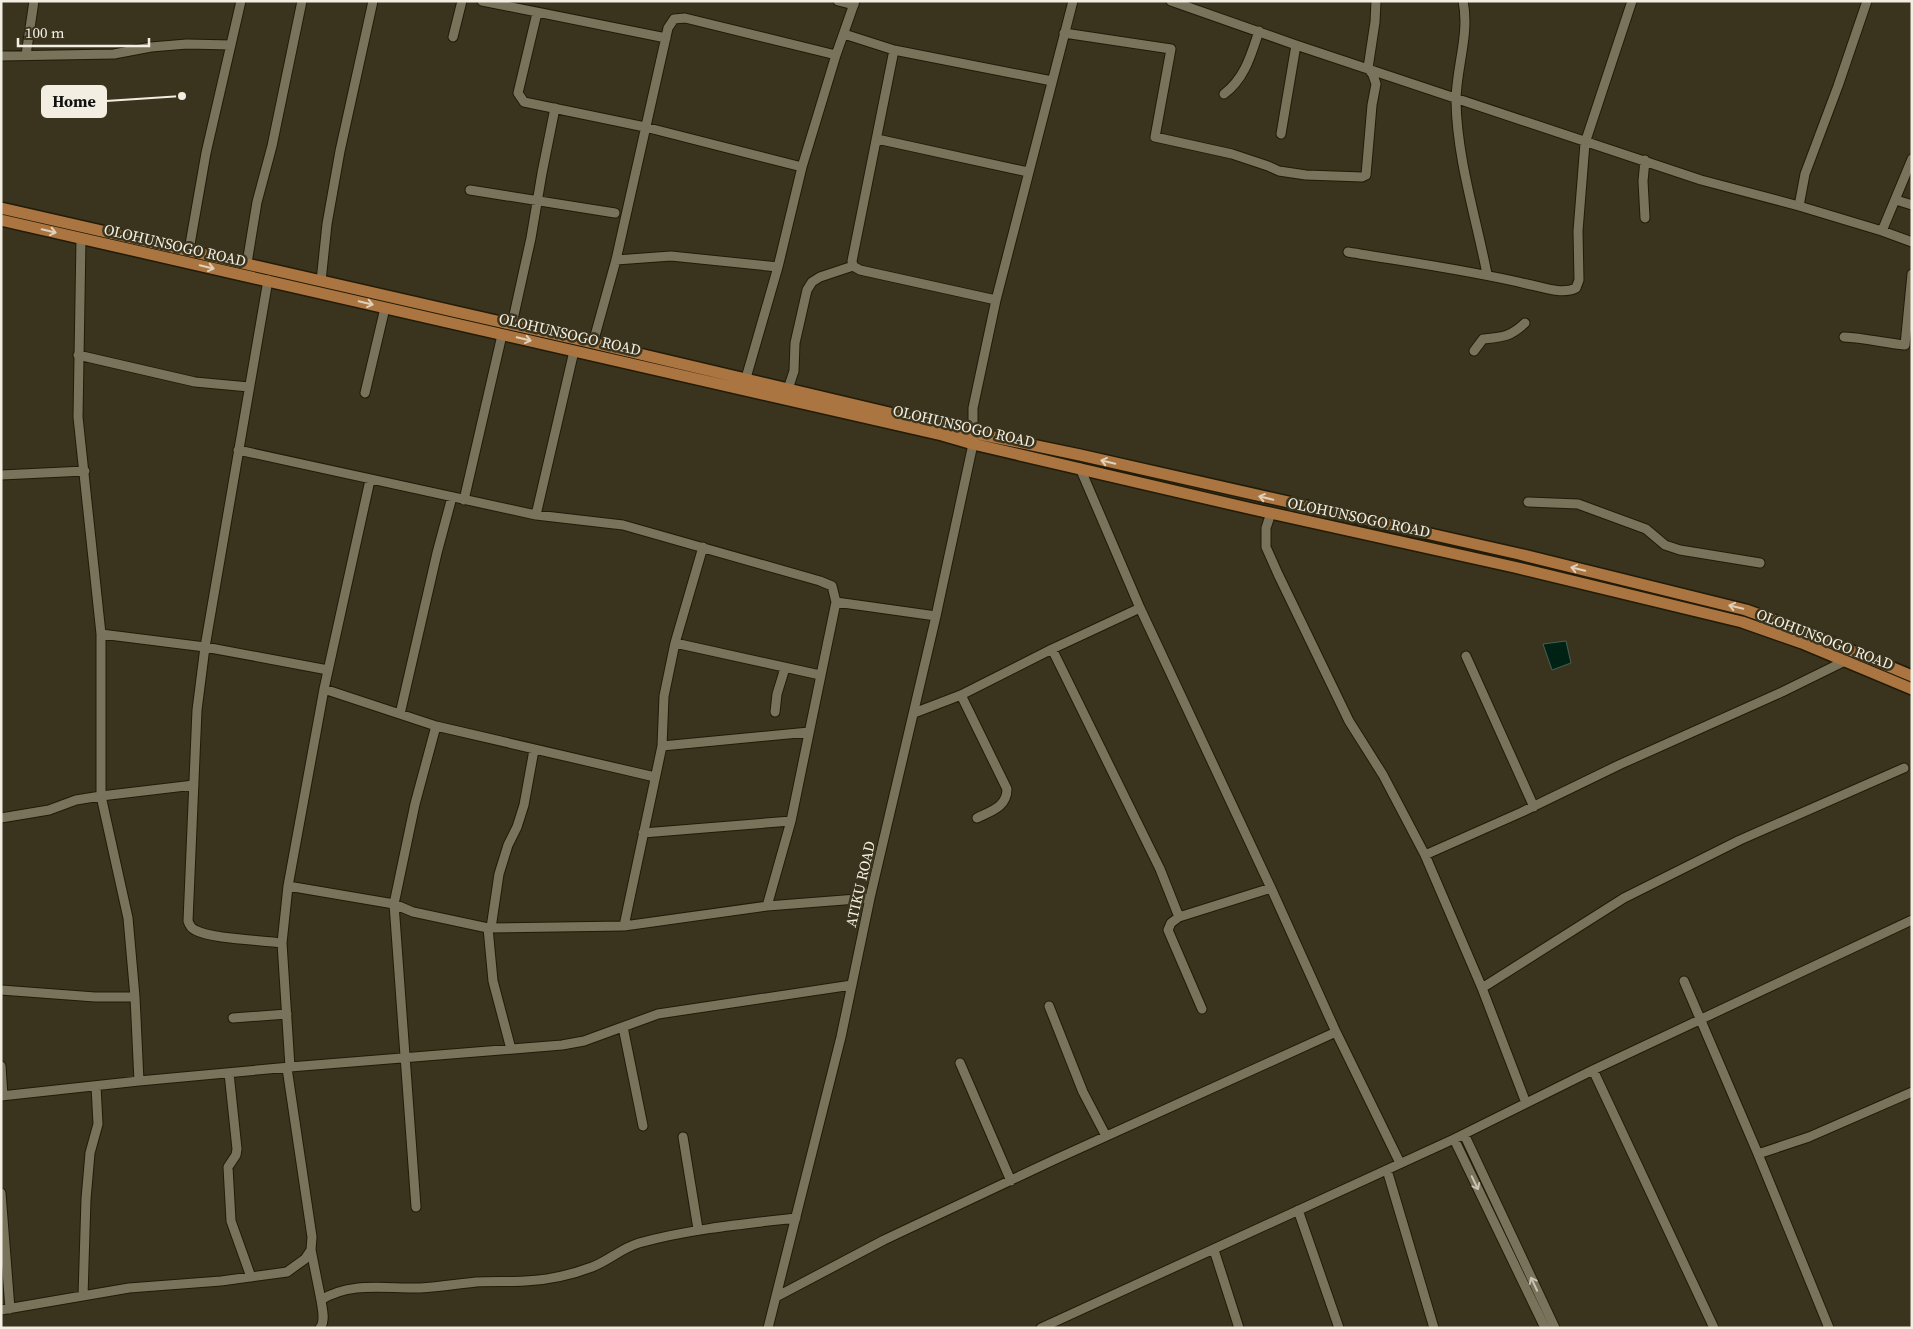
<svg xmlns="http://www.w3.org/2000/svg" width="1913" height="1329" viewBox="0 0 1913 1329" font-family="'Source Serif 4',serif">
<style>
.water{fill:#002215;stroke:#495f52}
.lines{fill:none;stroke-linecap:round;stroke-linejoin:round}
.minor-casing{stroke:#211b07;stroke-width:11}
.major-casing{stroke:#211b07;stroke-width:14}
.minor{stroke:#7a735c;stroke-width:9}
.major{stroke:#aa7540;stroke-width:11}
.oneway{stroke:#e0d0b9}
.oneway2{stroke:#c8c3b2}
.labels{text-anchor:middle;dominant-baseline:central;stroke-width:5;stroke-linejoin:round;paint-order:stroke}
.street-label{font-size:15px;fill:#f2eee1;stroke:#3a341e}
.leader{fill:none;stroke:#f2eee1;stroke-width:2}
.callout-dot{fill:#f2eee1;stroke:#3a341e;stroke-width:2}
.callout{fill:#f2eee1;stroke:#f2eee1;stroke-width:2}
.callout-label{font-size:16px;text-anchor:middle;font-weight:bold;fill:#111}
</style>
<rect width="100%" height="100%" fill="#3a341e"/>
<path class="water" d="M1566 641 1571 663 1552 670 1543 644Z"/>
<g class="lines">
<defs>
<path id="minor" d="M482 1 666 38
M838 1 854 5
M1171 1 1296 45 1701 180 1799 206 1882 231 1912 242
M1463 1C1470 34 1456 68 1456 101 1457 159 1476 217 1487 274
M537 13 518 93 524 102 645 127 802 167
M1064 33 1171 49 1155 137 1232 154 1268 166 1279 171 1306 175 1362 177 1366 175 1372 105 1376 84 1373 75 1368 68 1375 22 1376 1
M844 34 894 50 1052 81
M453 37 462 1
M26 55 34 1
M1 56 114 54 151 47 187 44 231 45
M1224 94C1245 78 1251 55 1259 31
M1281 134 1296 45
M877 139 1028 172
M1645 160 1643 181 1645 218
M470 190 615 213
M1896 200 1912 205
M1799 206 1805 174 1838 86 1867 1
M1882 231 1912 159
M189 250 206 153 241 1
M1348 252C1408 262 1468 270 1527 284 1542 287 1562 295 1576 288L1579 280 1578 231 1585 143 1632 1
M616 260 671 256 778 267
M247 263 257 202 272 146 302 1
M853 266 852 261 894 50
M853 266 860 270 996 300
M268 280 205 647 197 710 188 921C189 924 191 928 195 930 211 939 261 940 282 943
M321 281 327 224 340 151 373 1
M512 324 531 238 542 173 555 108
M1844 337C1865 338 1884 343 1905 345L1912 274
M593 343 616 260 668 28 674 19 685 18 836 55
M1474 351 1483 339C1503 337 1510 337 1525 323
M78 355 195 382 249 387
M746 378 778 267 802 167 836 55 855 1
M788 389 794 371 795 343 807 290 812 282 820 277 853 266
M365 393 385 308
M238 450 536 515 623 525 820 581 832 586 836 602 936 616
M1080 468 1140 608 1271 888 1336 1032 1400 1163
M1 475 85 471
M464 500 502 335
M1528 502 1578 504 1646 529 1665 545 1680 550 1760 563
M1271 513 1266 528V547L1278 574 1349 721 1383 775 1425 855 1482 988 1526 1103
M536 515 574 351
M101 634 205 647 328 670
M675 643 820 675
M1052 649 1160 869 1179 917 1171 923 1168 930 1202 1009
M1466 656 1534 807
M324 689 436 726 655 777
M961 695 1007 789C1007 807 991 811 977 818
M775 712 777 694 785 668
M914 713 961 695 1052 649 1140 608
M400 714 437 553 452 497
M662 746 809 732
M1 818 49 810 76 800 101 796V634L78 417 81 239
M643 833 791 821
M1425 855 1522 812 1621 764 1782 692 1845 661
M288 886 394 904 413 912 488 928 624 926 767 906 870 898
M767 906 791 821 836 602
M1179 917 1271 888
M624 926 662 746 664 696 675 643 703 547
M488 928 493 981 511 1049
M491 928 499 874 508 845 517 827 524 805 534 750
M1684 981 1758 1154 1829 1328
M1482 988 1624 898 1740 840 1904 768
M1 990 95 997H135
M1049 1006 1083 1092 1106 1136
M233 1018 287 1014
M623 1027 643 1126
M960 1063 1011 1181
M1 1066 3 1096
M290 1067 282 943 288 886 324 689 370 480
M1593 1070 1714 1328
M229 1073 237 1149 236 1155 228 1167 231 1221 251 1277
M139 1081 135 997 128 918 101 796 194 785
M1 1096 139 1081 290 1067 562 1045 584 1041 658 1014 852 985
M1464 1134 1555 1328
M683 1137 698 1229
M1454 1139 1545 1328
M1758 1154 1809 1137 1912 1092
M1387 1170 1434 1328
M1 1193 10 1309
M416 1207 394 904 415 804 436 726
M1298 1210 1339 1328
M311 1250 321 1300
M1214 1250 1239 1328
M83 1296 86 1199 90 1153 98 1124 96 1086
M776 1297 884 1240 1056 1159 1336 1032
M1 1310 129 1288 221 1281 287 1272 305 1259 311 1250 312 1237 287 1068
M320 1328C326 1321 322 1309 321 1300 351 1281 386 1289 420 1288 439 1287 457 1284 476 1282 493 1281 509 1282 525 1281 547 1280 571 1275 592 1267 608 1261 622 1248 639 1243 690 1229 743 1224 796 1218
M768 1328 841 1037 870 898 936 616 973 444V408L996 300 1073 1
M1041 1328 1454 1139 1593 1070 1912 920"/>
<path id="major" d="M1 208 593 343 974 433 1080 455 1519 554 1746 610 1809 633 1912 676
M1 220 942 435 973 444 1248 508 1514 567 1742 622 1802 643 1912 689"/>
</defs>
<use href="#minor" class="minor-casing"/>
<use href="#major" class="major-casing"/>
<use href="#minor" class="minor"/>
<use href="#major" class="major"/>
</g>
<defs><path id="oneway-shaft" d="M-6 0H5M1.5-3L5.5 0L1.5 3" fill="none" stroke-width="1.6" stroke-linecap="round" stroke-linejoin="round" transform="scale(1.25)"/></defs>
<g class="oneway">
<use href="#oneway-shaft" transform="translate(49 231) rotate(13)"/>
<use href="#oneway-shaft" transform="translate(207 267) rotate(13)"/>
<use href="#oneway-shaft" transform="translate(366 303) rotate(13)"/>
<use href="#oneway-shaft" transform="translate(524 339) rotate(13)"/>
<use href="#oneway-shaft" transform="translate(1108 462) rotate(-167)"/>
<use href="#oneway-shaft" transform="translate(1266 498) rotate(-167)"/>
<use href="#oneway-shaft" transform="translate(1578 569) rotate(-166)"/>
<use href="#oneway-shaft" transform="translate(1736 607) rotate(-166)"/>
</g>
<g class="oneway2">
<use href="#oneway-shaft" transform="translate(1475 1183) rotate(64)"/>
<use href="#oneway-shaft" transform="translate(1534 1284) rotate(-115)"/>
</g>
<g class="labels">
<g class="street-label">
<text transform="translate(175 245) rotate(13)">OLOHUNSOGO ROAD</text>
<text transform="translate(570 334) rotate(13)">OLOHUNSOGO ROAD</text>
<text transform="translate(964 426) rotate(13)">OLOHUNSOGO ROAD</text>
<text transform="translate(1359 517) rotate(12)">OLOHUNSOGO ROAD</text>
<text transform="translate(1825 639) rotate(21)">OLOHUNSOGO ROAD</text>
<text transform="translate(860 884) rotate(-77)">ATIKU ROAD</text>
</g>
</g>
<path class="leader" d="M182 96L106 101"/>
<circle class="callout-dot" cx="182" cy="96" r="5"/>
<rect class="callout" x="42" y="86" width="64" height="31" rx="5"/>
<g class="callout-label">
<text x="74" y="107">Home</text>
</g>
<rect width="1913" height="1329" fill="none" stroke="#f2eee1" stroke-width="5"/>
<path d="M18 38v8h131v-8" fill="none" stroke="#f2eee1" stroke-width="2.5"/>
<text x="25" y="38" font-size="15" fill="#f2eee1" stroke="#3a341e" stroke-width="4" paint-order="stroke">100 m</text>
</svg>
